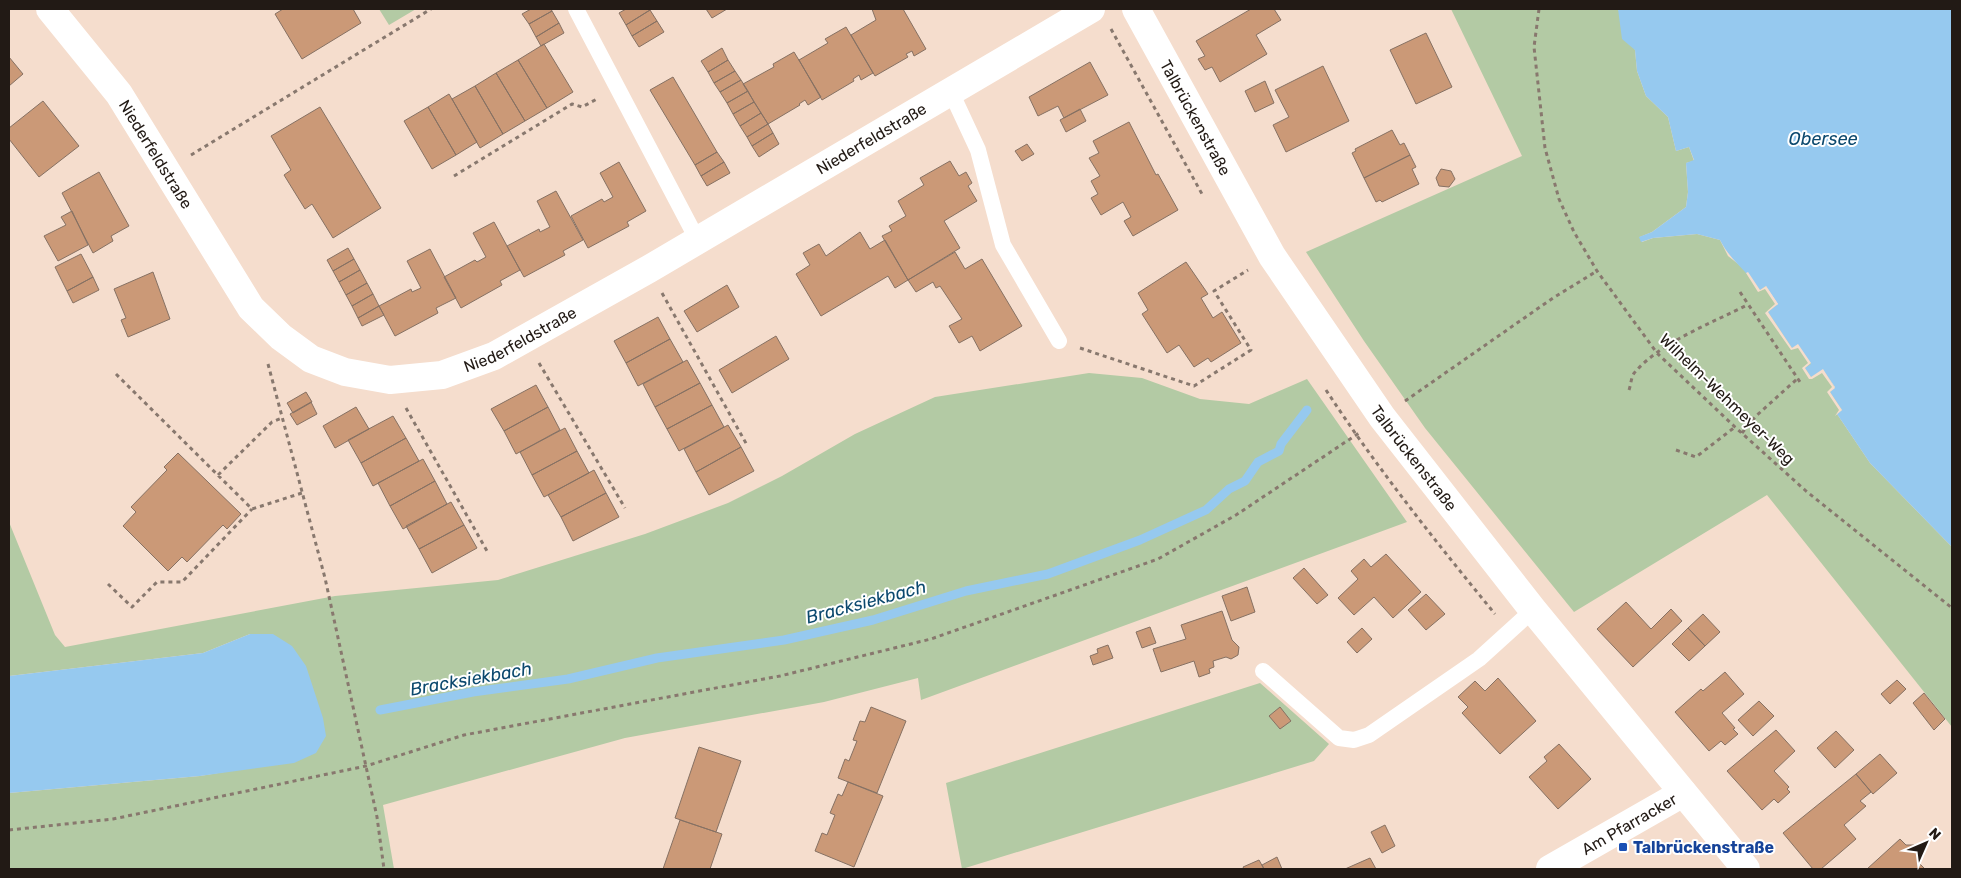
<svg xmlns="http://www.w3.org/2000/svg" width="1961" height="878" viewBox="0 0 1961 878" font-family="Rubik,sans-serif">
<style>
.green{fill:#b3caa4}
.water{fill:#96c9ef}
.pier{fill:#f5ddcd}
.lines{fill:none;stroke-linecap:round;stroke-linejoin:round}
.stream{stroke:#96c9ef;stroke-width:9}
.building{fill:#cb9977;stroke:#867163}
.path{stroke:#88786e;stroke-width:3;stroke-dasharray:4 4;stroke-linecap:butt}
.service{stroke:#fff;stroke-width:16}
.minor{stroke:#fff;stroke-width:28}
.secondary{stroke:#fff;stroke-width:28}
.transit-dot{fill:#1a4fb4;stroke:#fff;stroke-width:2}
.labels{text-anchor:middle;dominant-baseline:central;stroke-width:4;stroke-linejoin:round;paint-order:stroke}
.street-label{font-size:16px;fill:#221a15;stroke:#fff}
.transit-label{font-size:16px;font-weight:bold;fill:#164399;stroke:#fff;text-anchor:start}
.water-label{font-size:18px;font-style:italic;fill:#0c496e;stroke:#fff}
</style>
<rect width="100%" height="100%" fill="#f5ddcd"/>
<path class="green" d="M379 9H416L389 25Z
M1451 9H1618L1635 50 1637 71 1646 96 1668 117 1676 151 1689 147 1694 161 1686 163 1688 192 1686 207 1652 232 1640 237 1642 242 1653 238 1697 234 1720 240 1728 256 1766 286 1798 344 1823 369 1835 388 1842 410 1837 414 1870 463 1952 547V727L1767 495 1574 612 1425 428 1364 341 1306 252 1522 156Z
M1089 373 1142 378 1200 399 1249 404 1307 379 1407 522 921 700 918 678 824 702 625 738 383 805 394 869H9V793L200 776 242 769 250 634 203 653 9 676V522L55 635 65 647 335 596 498 580 645 534 728 503 782 476 855 434 935 397Z
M1260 683 1329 744 1314 761 962 869 946 783Z"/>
<path class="water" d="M1618 9H1952V547L1870 463 1837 414 1842 410 1830 392 1835 387 1823 370 1811 377 1805 368 1811 364 1798 345 1792 348 1768 312 1778 304 1766 286 1760 290C1747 271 1730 260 1720 240L1697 234 1653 238 1641 242 1639 237 1652 232 1686 207 1688 192 1686 163 1694 160 1689 147 1676 151 1668 117 1646 96 1637 71 1635 50 1622 39Z
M250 634H273L292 646 306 666 323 718 326 736 316 753 294 763 200 776 9 793V676L203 653Z"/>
<path class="pier" d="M1748 272 1760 290 1766 286 1778 304 1768 312 1792 348 1798 344 1811 363 1805 368 1811 377 1823 369 1835 388 1830 392 1842 410 1835 416 1839 410 1827 392 1832 387 1822 373 1812 379H1809L1802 368 1808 363 1798 348 1791 350 1765 313 1775 304 1765 289 1758 292 1746 273Z"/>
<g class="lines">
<path class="stream" d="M380 710 473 692 568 679 657 658 784 640 873 620 966 591 1048 574 1140 540 1206 510 1229 489 1245 481 1258 462 1279 451 1281 444 1307 410"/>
</g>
<path class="building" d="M283 9H353L361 23 302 59 275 14Z
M531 9H551L552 11 529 24 522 14Z
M626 9H649L650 10 626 25 619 13Z
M706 9H727L712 18Z
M872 9H903L926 49 914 56 912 51 906 54 908 57 875 76 851 35 876 20Z
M1251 9H1274L1281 20 1256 35 1267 54 1220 82 1212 67 1205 70 1198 59 1205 56 1196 41Z
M650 10 657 21 632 36 626 25Z
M552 11 559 23 536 37 529 24Z
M657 21 664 32 639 47 632 36Z
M559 23 564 33 541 46 536 37Z
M846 27 873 73 861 80 859 75 853 79 854 81 822 100 799 60 828 43 825 39Z
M1426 33 1452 87 1416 104 1390 50Z
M544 44 573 92 547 108 518 60Z
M722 48 728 60 708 72 701 61Z
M794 52 821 97 808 105 805 100 799 104 800 105 768 124 743 84 774 67 773 64Z
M9 57 23 74 9 86Z
M518 60 547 108 525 121 496 73Z
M728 60 735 71 714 83 708 72Z
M1090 62 1108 95 1064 118 1058 106 1038 116 1029 97Z
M1323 66 1349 121 1286 152 1273 125 1289 117 1275 90Z
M735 71 741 80 720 92 714 83Z
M496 73 525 121 503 134 475 86Z
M673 77 717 152 695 165 650 90Z
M741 80 748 91 727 103 720 92Z
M1265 81 1274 103 1255 112 1245 91Z
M475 86 503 134 480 148 452 99Z
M748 91 754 102 733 114 727 103Z
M449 94 477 142 456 155 428 107Z
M43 101 79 146 39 177 9 139V128Z
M754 102 761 113 740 126 733 114Z
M320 107 381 208 333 238 312 204 305 209 284 175 291 170 271 136Z
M428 107 456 155 432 169 404 121Z
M1080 109 1086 121 1066 132 1060 120Z
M761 113 768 124 747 137 740 126Z
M1129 122 1156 175 1158 174 1178 210 1133 236 1124 221 1131 217 1123 202 1101 215 1091 198 1098 194 1091 181 1100 176 1089 158 1099 153 1093 141Z
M768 124 773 133 752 146 747 137Z
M1392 130 1400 145 1404 143 1410 155 1364 178 1352 153 1356 151 1355 149Z
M773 133 779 144 759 157 752 146Z
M1027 144 1034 154 1022 161 1015 151Z
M717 152 724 162 701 176 695 165Z
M1410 155 1416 167 1412 169 1419 184 1382 202 1380 200 1376 202 1364 178Z
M950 161 959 176 966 172 972 183 968 186 977 201 944 221 960 248 908 280 882 236 892 231 889 226 906 216 898 201 924 185 920 178Z
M619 162 646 211 627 222 629 226 588 248 571 216 602 199 604 202 613 197 600 173Z
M724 162 730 173 707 186 701 176Z
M1441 169 1451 171 1455 179 1449 187 1439 186 1436 178Z
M99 172 129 226 111 236 113 241 93 253 62 193Z
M556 191 583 240 563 251 565 255 524 277 507 246 539 229 540 232 550 227 537 201Z
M72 211 88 245 58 261 44 236 66 225 61 217Z
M494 222 520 270 500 281 502 285 461 308 444 277 475 260 477 262 486 257 473 233Z
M860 232 870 249 885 240 908 280 895 288 888 276 821 316 796 274 810 265 803 253 819 244 826 256Z
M348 248 354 259 333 271 327 260Z
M430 249 456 298 436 308 438 313 395 336 379 306 411 289 412 292 421 288 407 261Z
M955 252 965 269 982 259 1022 326 980 351 972 336 959 343 949 326 962 319 940 286 936 288 933 282 916 292 908 280Z
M81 254 93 277 67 291 55 267Z
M354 259 360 270 339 282 333 271Z
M1186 262 1208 294 1201 298 1213 318 1222 312 1241 343 1211 362 1208 358 1194 367 1179 345 1167 353 1142 314 1148 310 1138 293Z
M360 270 367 283 346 295 339 282Z
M153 272 170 319 128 337 121 320 126 318 114 289Z
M93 277 99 290 73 303 67 291Z
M367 283 373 294 352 306 346 295Z
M727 285 739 307 697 332 684 311Z
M373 294 379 306 358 318 352 306Z
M379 306 384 315 362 326 358 318Z
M658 317 670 339 626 363 614 341Z
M776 336 789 359 732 393 719 370Z
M670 339 683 362 638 386 626 363Z
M687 360 700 383 655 407 643 384Z
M700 383 712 405 667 429 655 407Z
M536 385 548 407 504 431 491 409Z
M306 392 312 402 293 413 287 403Z
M311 402 317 414 297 425 290 414Z
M712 405 724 427 679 451 667 429Z
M356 407 369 429 335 448 323 426Z
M548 407 560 430 516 454 504 431Z
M393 416 406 438 361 463 348 440Z
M728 425 741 447 696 472 684 449Z
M565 428 577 451 532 475 520 452Z
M406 438 419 461 373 486 361 463Z
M741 447 754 471 709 495 696 472Z
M577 451 589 473 544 497 532 475Z
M178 453 241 514 227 529 223 525 187 562 182 557 168 571 123 526 136 512 131 507 167 470 164 467Z
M423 459 435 481 390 506 378 483Z
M594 470 606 493 561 517 548 495Z
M435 481 447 504 403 529 390 506Z
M606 493 619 517 573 541 561 517Z
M451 502 464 525 419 549 406 526Z
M464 525 477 548 432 573 419 549Z
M1386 554 1421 592 1393 618 1374 597 1354 615 1338 598 1358 579 1351 571 1364 559 1371 567Z
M1304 568 1328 595 1317 604 1293 578Z
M1247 587 1255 612 1231 621 1222 596Z
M1426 594 1445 614 1426 630 1408 610Z
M1626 602 1651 629 1671 609 1682 621 1633 667 1597 629Z
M1222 611 1232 640 1239 647 1238 655 1231 659 1226 657 1213 661 1214 667 1209 669 1210 673 1199 677 1194 661 1161 672 1153 649 1186 639 1181 625Z
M1703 614 1720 632 1705 646 1688 628Z
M1150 627 1156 643 1142 648 1136 632Z
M1362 628 1372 639 1357 653 1347 642Z
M1688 628 1705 646 1689 661 1672 644Z
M1108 645 1113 658 1093 665 1090 656 1098 653 1097 649Z
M1725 672 1744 694 1722 713 1735 728 1733 729 1738 734 1725 745 1721 741 1709 751 1675 712 1701 689 1703 691Z
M1498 678 1536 721 1500 754 1462 713 1468 707 1458 697 1475 681 1485 691Z
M1897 680 1906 689 1890 704 1881 694Z
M1924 693 1945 719 1934 730 1913 703Z
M1759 701 1774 716 1753 736 1738 720Z
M871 707 906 721 877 793 838 778 845 759 849 761 857 741 853 740 860 721 865 722Z
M1280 707 1291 721 1280 729 1269 716Z
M1776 730 1795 751 1774 771 1789 787 1787 789 1790 792 1778 803 1774 799 1762 810 1727 771Z
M1836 731 1854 750 1835 768 1817 748Z
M1559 744 1591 779 1558 809 1529 777 1547 761 1544 757Z
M699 747 741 761 716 832 675 818Z
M1880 754 1897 773 1873 794 1856 774Z
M1856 774 1871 792 1860 801 1866 806 1844 825 1856 839 1821 869H1813L1783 833Z
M848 782 883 796 854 867 815 851 822 833 827 835 835 815 830 813 838 794 842 796Z
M680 820 722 834 710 869H663Z
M1385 825 1395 846 1382 853 1371 832Z
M1900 839 1906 845H1914L1924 855 1918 862 1925 869H1867Z
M1277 857 1282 869H1264L1262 865Z
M1370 858 1376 869H1345Z
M1259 860 1264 869H1244L1243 867Z"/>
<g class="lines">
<path class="path" d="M1539 9 1534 47 1545 148 1559 199 1574 232 1597 271 1657 353 1735 427 1806 491 1952 608
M1111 29 1202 194
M191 155 431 9
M454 176 572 104 582 107 597 99
M1740 292 1800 382
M662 293 747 445
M1080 348 1194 386 1251 350 1214 291 1248 270
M539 363 625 508
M268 364 325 578 377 817 384 869
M116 374 252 509 302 493
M1326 390C1377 468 1436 542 1495 614
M1629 390C1631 385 1631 376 1635 372 1661 342 1712 323 1747 305
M1405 401 1553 298 1597 271
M406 408 487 551
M1742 433 1756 416 1797 379
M1676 450 1696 457 1735 427
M218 475 272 422 282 418
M108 584 132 607 157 582H182L252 509
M9 830 113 819 366 766 464 735 780 676 931 639 1158 559 1236 515 1359 433"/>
<path class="service" d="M576 9 698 241
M951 92 978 150 1003 245 1059 341
M1263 671 1339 738 1354 740 1369 735 1479 659 1533 610"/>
<g class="minor">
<path id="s1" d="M50 9 119 94 251 308 281 337 311 359 345 372 390 380 442 375 494 356 649 269 1091 9"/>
<path id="s2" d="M1550 869 1683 793"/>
</g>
<path class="secondary" id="s3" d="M1136 9 1272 256 1382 417 1533 610 1746 869"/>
</g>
<rect class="transit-dot" x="1618" y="842" width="10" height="10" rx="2.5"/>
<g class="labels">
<g class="street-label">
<text stroke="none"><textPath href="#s3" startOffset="124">Talbrückenstraße</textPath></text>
<text stroke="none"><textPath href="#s1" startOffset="1065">Niederfeldstraße</textPath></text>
<text stroke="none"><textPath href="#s1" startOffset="180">Niederfeldstraße</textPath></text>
<text stroke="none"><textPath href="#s1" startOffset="660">Niederfeldstraße</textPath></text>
<text transform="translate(1727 399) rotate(44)">Wilhelm-Wehmeyer-Weg</text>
<text stroke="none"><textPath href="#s3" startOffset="529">Talbrückenstraße</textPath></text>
<text stroke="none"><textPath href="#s2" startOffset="91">Am Pfarracker</textPath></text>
</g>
<g class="transit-label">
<text x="1633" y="847">Talbrückenstraße</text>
</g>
<g class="water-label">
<text x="1823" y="139">Obersee</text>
<text transform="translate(866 602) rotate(-15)">Bracksiekbach</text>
<text transform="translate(471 679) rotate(-10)">Bracksiekbach</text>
</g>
</g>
<rect width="1961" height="878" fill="none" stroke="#221a15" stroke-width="20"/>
<g transform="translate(1926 843) rotate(45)" stroke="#ffffff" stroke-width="4" paint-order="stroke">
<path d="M0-4L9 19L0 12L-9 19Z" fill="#221a15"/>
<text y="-8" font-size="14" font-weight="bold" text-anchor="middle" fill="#221a15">N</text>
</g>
</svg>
